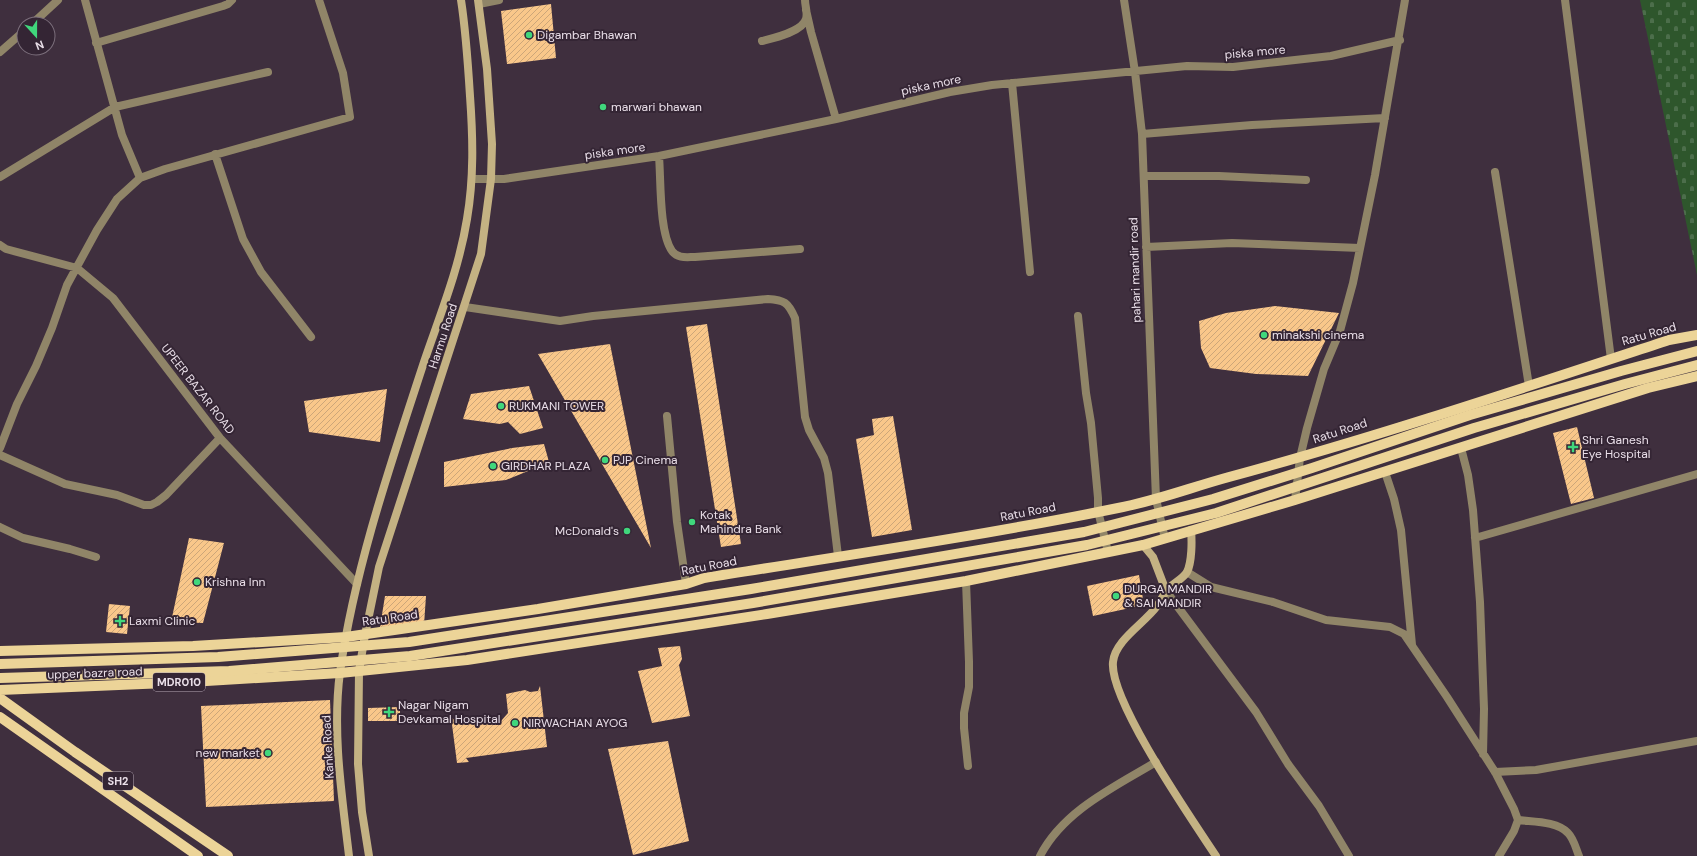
<svg xmlns="http://www.w3.org/2000/svg" width="1697" height="856" viewBox="0 0 1697 856" font-family="'DM Sans',sans-serif">
<style>
.cemetery{fill:url(#cemetery-stones)}
.building{fill:url(#building-hatch)}
.lines{fill:none;stroke-linecap:round;stroke-linejoin:round}
.street{stroke:#908568;stroke-width:8}
.secondary{stroke:#c4b283;stroke-width:8}
.primary{stroke:#ecd498;stroke-width:10}
.primary-bridge{stroke:#ecd498;stroke-width:10}
.poi-dot{fill:#40d77c;stroke:#342534;stroke-width:1.5}
.labels{text-anchor:middle;dominant-baseline:central;stroke-width:4;stroke-linejoin:round;paint-order:stroke}
.shield{fill:#342534;stroke:#b3a6b2;stroke-width:1}
.shield-label{font-size:11px;font-weight:bold;fill:#e9dee8}
.poi-label{font-size:12px;fill:#e9dee8;stroke:#342534;text-anchor:start}
.street-label{font-size:12px;fill:#e9dee8;stroke:#342534}
</style>
<defs>
<pattern id="cemetery-stones" width="16" height="16" patternUnits="userSpaceOnUse"><rect width="16" height="16" fill="#2e562c"/><path d="M2 7V4a2 2 0 0 1 4 0v3zM10 15v-3a2 2 0 0 1 4 0v3z" fill="#4c6e4b"/></pattern>
<pattern id="building-hatch" width="6" height="6" patternUnits="userSpaceOnUse"><rect width="6" height="6" fill="#f9c78a"/><path d="M-1 1l2-2M0 6l6-6M5 7l2-2" fill="none" stroke="#cca679"/></pattern>
</defs>
<rect width="100%" height="100%" fill="#3f2f3e"/>
<path class="cemetery" d="M1640 0H1697V275Z"/>
<path class="building" d="M551 4 556 58 507 64 501 11Z
M1275 306 1339 313 1308 376 1256 374 1210 368 1201 348 1199 321 1226 313Z
M707 324 741 544 721 547 686 327Z
M610 344 651 548 538 354Z
M529 386 543 428 520 434 508 422 500 424 463 419 471 394Z
M387 389 380 442 309 432 304 401Z
M893 416 912 530 872 537 856 439 874 435 872 419Z
M1577 427 1594 498 1571 504 1553 433Z
M544 444 549 462 533 469 506 480 444 487V462L512 448Z
M189 538 224 543 203 623 171 622Z
M1139 575 1144 605 1093 616 1087 586Z
M385 596H426L424 625 380 627Z
M109 604 130 606 127 634 106 632Z
M680 646 682 659 679 665 690 716 652 723 638 671 662 666 658 648Z
M540 686 547 747 466 758 469 762 457 763 451 717 459 724 501 721 508 713 506 694 525 690 530 692 538 691Z
M330 700 334 801 206 807 201 706Z
M400 707V721H368V708Z
M668 741 689 841 633 855 608 749Z"/>
<g class="lines">
<path class="street" d="M85 0 122 135 140 178
M1124 0 1135 72 1142 134 1156 499 1165 539
M1565 0 1611 359
M479 4 499 0
M806 10 811 32 836 119
M32 24 58 0
M762 41C774 38 802 32 806 19 808 13 805 6 805 0
M96 43 223 6 228 4 232 0
M0 52 24 31
M1012 83 1030 272
M1142 134 1252 125 1385 118
M215 154 243 239 261 272 311 337
M659 156C661 180 659 233 672 251 678 259 687 257 695 257L800 249
M1495 172 1529 386
M1144 176H1219L1306 180
M0 177 115 107 268 72
M472 179H504L659 156 836 119 950 92 992 85 1187 66 1233 67 1277 62 1331 56 1400 40
M0 245 6 249 77 268 113 298 220 438 357 584
M1146 247 1232 243 1360 248
M465 307 560 321 593 316 768 299C784 300 788 302 795 318L805 417 809 430 824 458 828 473 838 556
M1078 316 1086 393 1091 423 1098 498V511L1108 552
M667 416 677 522 686 584
M0 448 17 404 36 366 52 328 67 285 97 230 117 199 140 178 165 169 350 117 343 73 319 0
M1461 448 1468 475 1473 510 1480 602 1484 709 1483 754
M0 455 65 484 117 495 144 505H151L157 502 166 495 220 438
M1385 472 1394 499 1401 530 1412 645
M1295 500 1300 458 1307 428 1324 369 1340 331 1353 283 1375 175 1405 0
M0 527 23 538 70 549 96 557
M1475 538 1697 474
M1187 572 1211 587 1273 602 1326 620 1390 627 1404 634 1447 697 1495 772 1514 809 1518 820 1514 831 1499 856
M966 581 969 662V687L964 713V728L968 766
M1166 591 1256 712 1288 764 1319 806 1349 856
M1495 772 1536 770 1697 741
M1518 820C1533 822 1557 821 1568 833 1574 839 1576 849 1579 856
M1040 856C1063 811 1114 787 1156 762"/>
<path class="secondary" d="M1191 530C1192 541 1192 562 1187 572 1183 579 1172 584 1167 590 1163 595 1161 601 1157 606 1145 623 1115 640 1113 662 1109 700 1193 821 1216 856
M1143 545 1153 557 1166 591
M349 856C342 796 332 733 340 672 355 567 391 463 424 362 440 315 459 269 467 219 474 178 473 138 470 96 468 64 466 32 461 0
M369 856 362 812 358 764 359 671 365 635 379 567 481 254 491 179 492 144 487 69 478 0"/>
<path class="primary" d="M0 651 193 646 346 637 538 609 686 584 704 578C842 556 981 536 1118 508 1156 501 1192 487 1229 477 1377 437 1523 388 1669 340L1697 335
M0 690 190 682 340 673 467 660 767 614 966 581 1143 545 1295 500 1648 388 1697 376
M0 698 75 752 228 856
M0 717 198 856"/>
<path class="primary-bridge" d="M0 664 218 657 409 642 751 589 1084 532 1213 499 1312 468 1470 415 1621 371 1697 351
M0 678 229 671 410 656 753 603 1087 545 1216 513 1474 428 1625 384 1697 365"/>
</g>
<g class="poi-dot">
<circle cx="529" cy="35" r="4"/>
<circle cx="603" cy="107" r="4"/>
<circle cx="1264" cy="335" r="4"/>
<circle cx="501" cy="406" r="4"/>
<path d="M1571 441h4v4h4v4h-4v4h-4v-4h-4v-4h4z"/>
<circle cx="605" cy="460" r="4"/>
<circle cx="493" cy="466" r="4"/>
<circle cx="692" cy="522" r="4"/>
<circle cx="627" cy="531" r="4"/>
<circle cx="197" cy="582" r="4"/>
<circle cx="1116" cy="596" r="4"/>
<path d="M118 615h4v4h4v4h-4v4h-4v-4h-4v-4h4z"/>
<path d="M387 706h4v4h4v4h-4v4h-4v-4h-4v-4h4z"/>
<circle cx="515" cy="723" r="4"/>
<circle cx="268" cy="753" r="4"/>
</g>
<g class="labels">
<g class="shield">
<rect x="153" y="673" width="52" height="18" rx="3"/>
<rect x="103" y="772" width="30" height="18" rx="3"/>
</g>
<g class="shield-label">
<text x="179" y="682">MDR010</text>
<text x="118" y="781">SH2</text>
</g>
<g class="poi-label">
<text x="537" y="35">Digambar Bhawan</text>
<text x="611" y="107">marwari bhawan</text>
<text x="1272" y="335">minakshi cinema</text>
<text x="509" y="406">RUKMANI TOWER</text>
<text x="1582" y="440">Shri Ganesh<tspan x="1582" dy="14">Eye Hospital</tspan></text>
<text x="613" y="460">PJP Cinema</text>
<text x="501" y="466">GIRDHAR PLAZA</text>
<text x="700" y="515">Kotak<tspan x="700" dy="14">Mahindra Bank</tspan></text>
<text x="619" y="531" text-anchor="end">McDonald's</text>
<text x="205" y="582">Krishna Inn</text>
<text x="1124" y="589">DURGA MANDIR<tspan x="1124" dy="14">&amp; SAI MANDIR</tspan></text>
<text x="129" y="621">Laxmi Clinic</text>
<text x="398" y="705">Nagar Nigam<tspan x="398" dy="14">Devkamal Hospital</tspan></text>
<text x="523" y="723">NIRWACHAN AYOG</text>
<text x="260" y="753" text-anchor="end">new market</text>
</g>
<g class="street-label">
<text transform="translate(1255 52) rotate(-5)">piska more</text>
<text transform="translate(931 85) rotate(-12)">piska more</text>
<text transform="translate(615 151) rotate(-8)">piska more</text>
<text transform="translate(1135 270) rotate(-92)">pahari mandir road</text>
<text transform="translate(1649 334) rotate(-16)">Ratu Road</text>
<text transform="translate(443 336) rotate(-72)">Harmu Road</text>
<text transform="translate(198 389) rotate(52)">UPEER BAZAR ROAD</text>
<text transform="translate(1340 431) rotate(-18)">Ratu Road</text>
<text transform="translate(1028 512) rotate(-11)">Ratu Road</text>
<text transform="translate(709 566) rotate(-11)">Ratu Road</text>
<text transform="translate(390 618) rotate(-8)">Ratu Road</text>
<text transform="translate(95 673) rotate(-2)">upper bazra road</text>
<text transform="translate(328 747) rotate(-93)">Kanke Road</text>
</g>
</g>
<g transform="translate(36 36) rotate(159)"><circle r="19" fill="#342534" stroke="#7c6f7c"/>
<path d="M0-3L7 15L0 10L-7 15Z" fill="#40d77c"/>
<text y="-6" font-size="11" font-weight="bold" text-anchor="middle" fill="#e9dee8">N</text>
</g>
</svg>
